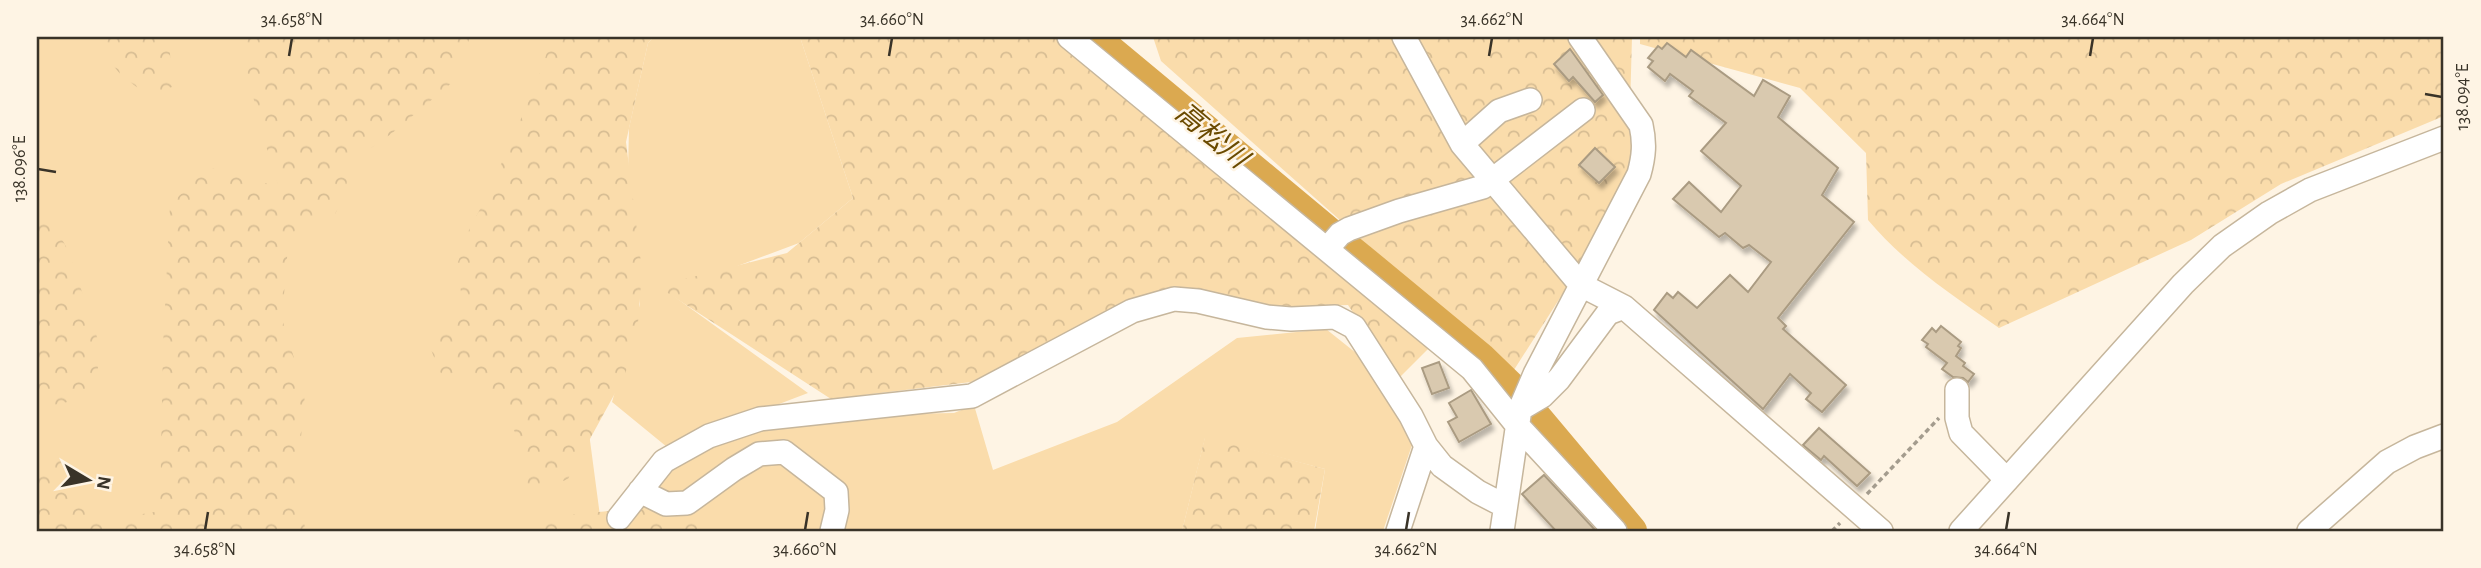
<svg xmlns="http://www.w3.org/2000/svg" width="2481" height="568" viewBox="0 0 2481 568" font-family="'Alegreya Sans','Noto Sans JP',sans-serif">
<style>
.grass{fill:#fadcab}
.forest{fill:url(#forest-crowns)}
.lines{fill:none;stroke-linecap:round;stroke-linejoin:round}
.river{stroke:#dba950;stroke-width:32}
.building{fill:#d9c9af;stroke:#aa9b82;stroke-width:2;filter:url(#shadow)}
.minor-casing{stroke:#c6b69c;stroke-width:26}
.path{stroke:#a49c8e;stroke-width:3.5;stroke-dasharray:5 3.5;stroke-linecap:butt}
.minor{stroke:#fff;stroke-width:23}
.ticks{fill:none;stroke:#393328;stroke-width:2.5}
.labels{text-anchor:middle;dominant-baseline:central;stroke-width:5;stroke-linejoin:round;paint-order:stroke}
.water-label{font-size:28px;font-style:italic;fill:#6a4a00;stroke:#fef4e4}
.neatline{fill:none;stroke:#393328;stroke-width:2.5}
.ticks-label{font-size:18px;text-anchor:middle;fill:#393328}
</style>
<defs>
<pattern id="forest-crowns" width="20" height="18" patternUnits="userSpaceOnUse" patternTransform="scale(1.75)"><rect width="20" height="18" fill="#fadcab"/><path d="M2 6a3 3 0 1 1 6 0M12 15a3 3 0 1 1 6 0" fill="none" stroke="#d7bd93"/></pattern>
<filter id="shadow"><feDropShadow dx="3" dy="5.5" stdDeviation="2" flood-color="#0004"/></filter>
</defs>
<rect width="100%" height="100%" fill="#fef4e4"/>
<path class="grass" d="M37 37H620L567 267 602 531H37Z
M654 37H800L853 198 799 243 668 292 808 393 667 447 612 402 640 304 627 215 629 128 648 43Z
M1326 329 1361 357 1415 436 1383 531H1315L1325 469 1205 438 1182 531H702L657 491 667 459 799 416 954 413 974 405 993 470 1117 422 1237 338Z"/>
<path class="forest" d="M90 37H169L172 87 147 95 121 75Z
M239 37H470L454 81 391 134 348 164 346 193 335 214 289 234 282 319 305 394 296 491 306 531H37V456L64 452 96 522 160 511 163 347 170 205 208 167 279 187 261 130Z
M552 37H654L648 43 626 142 642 271 638 323 625 375 568 479 529 495C524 455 513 411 485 381H444L429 345 463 306 457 265 469 230 488 194 537 82Z
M800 37H1106L1110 51 1173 122 1433 344 1397 380 1348 305 1276 307 1209 291 1154 292 971 382 831 399 657 286 787 253 853 198Z
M1153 37H1632L1630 109 1637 146 1627 176 1590 251 1512 373 1161 61Z
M1640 37H2444V116L2281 184 2191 240 1999 328C1952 295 1905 264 1868 220L1866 153 1800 88 1640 44Z
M37 196 68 250 102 352 95 379 76 400 37 409Z
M1205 437 1325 469 1314 531H1182Z
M687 503 712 531H541L540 518Z"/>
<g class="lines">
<path class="river" d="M1093 37 1330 234
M1342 244 1480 358 1512 389
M1532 413 1631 531"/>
</g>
<path class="building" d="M1667 43 1686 57 1691 50 1754 96 1763 80 1790 96 1778 117 1838 168 1822 195 1854 222 1778 318 1786 326 1783 329 1846 385 1822 412 1806 399 1811 393 1790 374 1763 409 1654 310 1667 293 1673 298 1678 292 1697 308 1730 275 1748 292 1771 262 1749 245 1743 248 1725 233 1719 237 1673 199 1689 182 1721 212 1741 186 1701 151 1726 123 1689 96 1693 91 1670 74 1665 81 1648 67 1653 61 1648 58 1658 46 1662 49Z
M1570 49 1603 95 1595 102 1573 77 1569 81 1554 64Z
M1595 148 1615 167 1599 183 1579 165Z
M1941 326 1961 342 1958 346 1961 348 1956 356 1965 363 1963 366 1974 374 1968 382 1963 378 1953 377 1942 369 1947 363 1926 347 1928 344 1922 340 1932 328 1936 332Z
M1439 362 1449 388 1432 394 1422 368Z
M1471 390 1491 424 1459 442 1448 422 1457 417 1449 403Z
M1819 428 1870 473 1857 486 1824 456 1821 460 1803 445Z
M1544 475 1596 531H1556L1522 494Z"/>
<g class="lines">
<defs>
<path id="minor" d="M1069 37 1472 369 1517 425 1615 531
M1404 37 1462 144 1581 285 1624 307 1881 531
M1462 144 1499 111 1530 100
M1327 249 1340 234 1349 229 1399 211 1483 187 1583 110
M1957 390V418L1961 433 2007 480
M1520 409 1542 396 1559 379 1608 313 1624 307
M640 491 666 504 687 503 734 469 759 454 784 452 836 492 837 510 832 531
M619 518 664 461 709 436 760 419 972 396 1132 311 1174 299 1198 301 1267 317 1291 319 1335 317 1354 327 1411 416 1426 446 1442 466 1478 492 1505 506
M1398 531 1426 446
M1502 531 1520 409 1535 374 1639 174C1644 156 1645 143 1641 125L1580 37
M1961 531 2183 284 2222 246 2269 213 2310 190 2444 138
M2309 531 2387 462 2415 447 2444 436"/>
</defs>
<use href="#minor" class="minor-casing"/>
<path class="path" d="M1867 494 1939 418
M1832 531 1840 523"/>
<use href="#minor" class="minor"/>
</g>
<path class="ticks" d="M289 56 292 38M889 56 892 38M1489 56 1492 38M2090 56 2093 38M2425 94 2442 97M38 169 56 172M205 530 208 512M805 530 808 512M1406 530 1409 512M2006 530 2009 512"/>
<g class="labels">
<g class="water-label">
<text transform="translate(1211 136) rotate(40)">高松川</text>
</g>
</g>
<rect width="2481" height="568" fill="none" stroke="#fef4e4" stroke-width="77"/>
<g transform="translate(88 480) rotate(100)" stroke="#fef4e4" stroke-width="5" paint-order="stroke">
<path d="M0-5L12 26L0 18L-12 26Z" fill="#393328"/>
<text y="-10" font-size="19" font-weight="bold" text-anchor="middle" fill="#393328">N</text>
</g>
<rect x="38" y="38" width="2404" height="492" class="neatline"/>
<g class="ticks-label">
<text x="292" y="25">34.658°N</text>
<text x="892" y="25">34.660°N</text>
<text x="1492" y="25">34.662°N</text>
<text x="2093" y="25">34.664°N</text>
<text transform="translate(2462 97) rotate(-90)" y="6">138.094°E</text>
<text transform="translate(19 169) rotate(-90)" y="6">138.096°E</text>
<text x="205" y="555">34.658°N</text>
<text x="805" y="555">34.660°N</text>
<text x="1406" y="555">34.662°N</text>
<text x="2006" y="555">34.664°N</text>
</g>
</svg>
